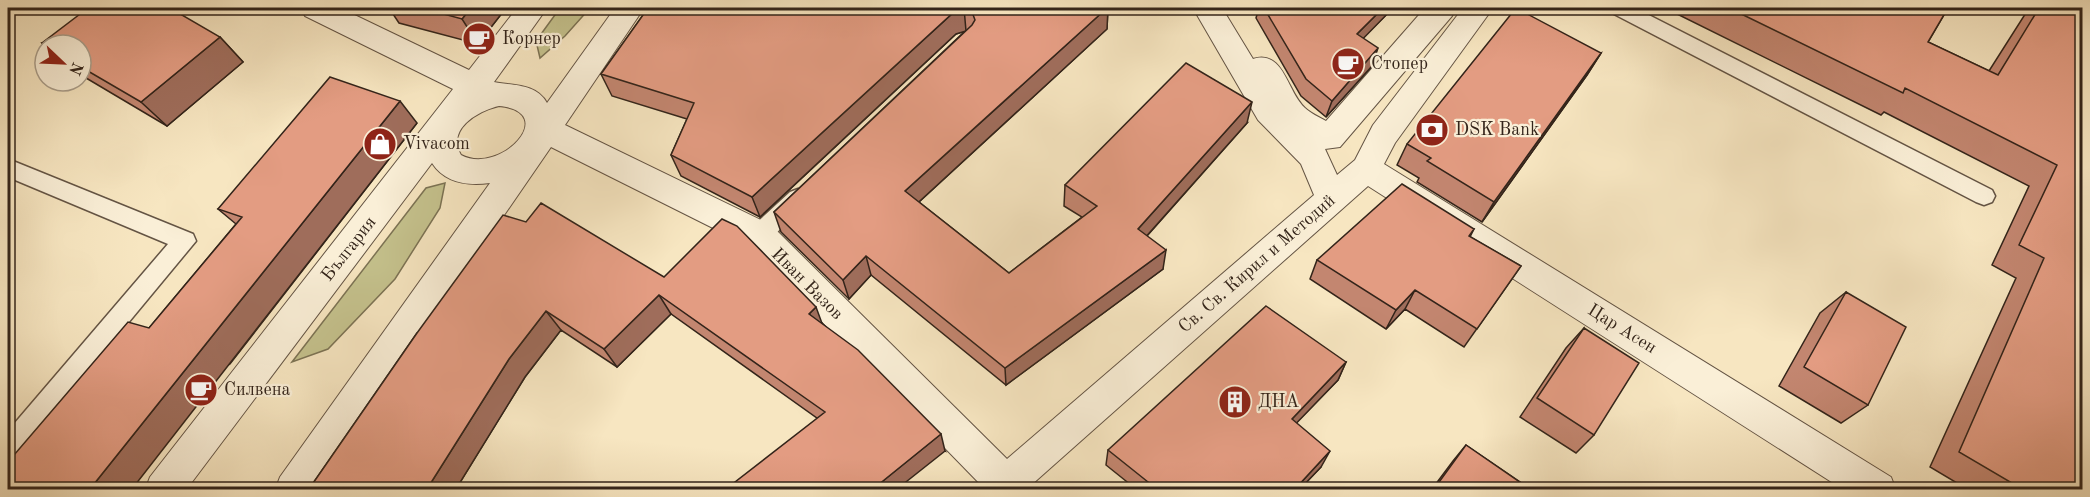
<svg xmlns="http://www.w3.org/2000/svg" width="2090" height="497" viewBox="0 0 2090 497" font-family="'Old Standard TT',serif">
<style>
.green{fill:#c5c28d;stroke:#7c7354;stroke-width:1.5}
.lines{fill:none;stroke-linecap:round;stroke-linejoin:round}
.lane-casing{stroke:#645444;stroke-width:3}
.street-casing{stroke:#645444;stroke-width:2}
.lane{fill:#faefd7;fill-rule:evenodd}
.street{fill:#faefd7;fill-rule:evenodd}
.wall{fill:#c38670;stroke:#33241a;stroke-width:1.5}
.shaded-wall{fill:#9f6d5b;stroke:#33241a;stroke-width:1.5}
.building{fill:#e39c82;stroke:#33241a;stroke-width:1.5}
.labels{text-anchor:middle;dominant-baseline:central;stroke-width:4.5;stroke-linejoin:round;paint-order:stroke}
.poi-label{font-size:18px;fill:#33241a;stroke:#faefd7;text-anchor:start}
.street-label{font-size:18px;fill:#33241a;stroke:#faefd7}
</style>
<rect width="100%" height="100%" fill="#f7e6c1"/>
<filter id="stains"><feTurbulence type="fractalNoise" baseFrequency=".00333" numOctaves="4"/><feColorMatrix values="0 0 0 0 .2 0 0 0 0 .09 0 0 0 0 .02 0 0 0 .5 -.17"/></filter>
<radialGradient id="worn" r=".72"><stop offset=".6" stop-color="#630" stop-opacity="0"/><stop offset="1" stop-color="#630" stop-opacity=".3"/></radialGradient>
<path class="green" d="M560 8H590L565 36 540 58 536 41Z
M445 183 440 208 395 279 328 349 292 362 426 188Z"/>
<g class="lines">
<defs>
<path id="lane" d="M1609 8H1635L1992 190 1995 196 1992 202 1984 205 1976 202 1612 13Z
M8 159 193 234 196 241 17 457 8 461V431L168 244 8 177Z
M798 189 806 192 809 198 806 204 767 242 759 245 751 242 748 235 751 228 790 192Z"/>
<path id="street" d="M301 8H340L469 70 517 8H547L494 82C512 86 536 83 547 103L615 8H644L565 125 771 225 1007 459 1314 195 1301 164 1258 120 1193 8H1222L1253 59C1284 49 1287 92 1305 108 1310 113 1319 117 1326 121L1425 8H1456L1452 16 1340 147 1325 149 1337 175 1355 160 1373 125 1463 8H1493L1395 143 1384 164 1891 477 1896 490H1844L1368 186 1029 487 1030 490H981L982 486 747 245 551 147 315 490H275L280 477 490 183C467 186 445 183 432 163L186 490H145L150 477 453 89 305 16ZM499 106C561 112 500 176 461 155 446 129 478 111 499 106Z"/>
</defs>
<use href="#lane" class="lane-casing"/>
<use href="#street" class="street-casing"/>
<use href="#lane" class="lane"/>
<use href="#street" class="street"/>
</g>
<path class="wall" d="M389 8H506L478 44 399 23Z
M648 8H1108L1107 29 919 202 1009 273 1082 217 1064 206 1065 185 1247 123 1147 236 1163 269 1006 385 871 275 849 299 781 232 774 212 965 31 956 34 760 217 681 176 671 155 687 119 612 96 601 74Z
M1259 8H1393L1363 38 1372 66 1326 117 1301 96 1256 18Z
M1665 8H1948L1928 42 1989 71 2029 8H2082L2080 489H1967L1930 467 2016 278 1992 265 2029 186 1884 112 1881 115Z
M220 37 243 62 167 126 81 75V45H45V46L42 43Z
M1601 53 1587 75 1482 222 1417 182 1419 178 1397 165 1407 144Z
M417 123 230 364 8 488V462L149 328 236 224 218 209Z
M1474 229 1470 237 1521 266 1464 347 1405 309 1386 329 1310 279 1317 260Z
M664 277 822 323 945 451 817 418 671 314 617 367 561 330 525 377 456 489H309L417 333Z
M1846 292 1868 405 1841 423 1779 386 1820 313Z
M1584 328 1594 435 1576 453 1520 417 1566 348Z
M1346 362 1338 380 1296 423 1321 467 1300 489H1136L1106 465 1108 450Z
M1466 445 1530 489H1432L1453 461Z"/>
<path class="shaded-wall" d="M471 8H506L478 44 462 19Z
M964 8 966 31 956 34 760 217 752 197 954 12Z
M1107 8H1108L1107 29 909 211 905 191Z
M1383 8H1393L1351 51 1357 34Z
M220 37 243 62 167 126 141 102Z
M1378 48 1372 66 1326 117 1332 101Z
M1601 53 1587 75 1482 222 1494 202Z
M400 101 417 123 132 489H90Z
M1252 102 1247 123 1135 249 1138 229Z
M1166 250 1163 269 1006 385 1005 368Z
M866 256 871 275 849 299 843 280Z
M1415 290 1405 309 1386 329 1396 310Z
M659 295 671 314 617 367 604 349Z
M816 307 823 326 809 314Z
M546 311 561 330 525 377 456 489H427L509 359Z
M1346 362 1338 380 1285 435 1292 419Z
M941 434 945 451 897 489H873Z
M1330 451 1321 467 1300 489H1295Z"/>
<path class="building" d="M88 8H170L220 37 141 102 81 67V45H45L42 43Z
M421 8H471L462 19Z
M648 8H1107L905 191 1009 273 1097 206 1065 185 1186 63 1252 102 1138 229 1166 250 1005 368 866 256 843 280 774 212 972 25 975 20 972 12 964 8 954 12 752 197 671 155 694 103 601 74Z
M1264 8H1383L1357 34 1378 48 1332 101 1306 79Z
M1516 8 1601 53 1494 202 1427 161 1431 158 1407 144Z
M1729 8H1856L1860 9 1862 8H1948L1928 42 1998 75 2039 8H2082V484L2080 489H2022L1959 452 2044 258 2019 245 2057 165 1905 88 1903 93Z
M330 77 400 101 90 489H8L9 488H8V462L128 322 149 328 242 217 218 209Z
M1402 184 1474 229 1469 236 1521 266 1477 329 1415 290 1396 310 1317 260Z
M541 203 664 277 722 219 737 226 816 307 809 314 858 350 941 434 873 489H726L825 412 659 295 604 349 546 311 509 359 427 489H309L417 333 503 215 526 222Z
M1846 292 1906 327 1868 405 1804 367Z
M1266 306 1346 362 1292 419 1330 451 1295 489H1262L1256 484 1251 489H1150L1153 486 1108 450Z
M1584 328 1639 363 1594 435 1537 398Z
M1466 445 1530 489H1434Z"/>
<defs>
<symbol id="cafe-disc" viewBox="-11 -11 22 22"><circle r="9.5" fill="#8f2418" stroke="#faefd7"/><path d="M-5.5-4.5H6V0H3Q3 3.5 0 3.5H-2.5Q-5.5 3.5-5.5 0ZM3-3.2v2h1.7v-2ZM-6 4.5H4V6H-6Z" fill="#fff"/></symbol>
<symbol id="bank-disc" viewBox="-11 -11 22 22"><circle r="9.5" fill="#8f2418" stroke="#faefd7"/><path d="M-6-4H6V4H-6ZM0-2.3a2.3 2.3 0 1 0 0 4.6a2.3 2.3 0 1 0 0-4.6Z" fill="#fff"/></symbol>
<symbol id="shop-disc" viewBox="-11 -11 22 22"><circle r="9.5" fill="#8f2418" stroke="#faefd7"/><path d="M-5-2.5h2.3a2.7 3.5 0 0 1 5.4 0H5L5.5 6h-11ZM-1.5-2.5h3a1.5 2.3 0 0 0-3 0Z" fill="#fff"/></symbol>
<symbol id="building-disc" viewBox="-11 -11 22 22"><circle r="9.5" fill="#8f2418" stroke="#faefd7"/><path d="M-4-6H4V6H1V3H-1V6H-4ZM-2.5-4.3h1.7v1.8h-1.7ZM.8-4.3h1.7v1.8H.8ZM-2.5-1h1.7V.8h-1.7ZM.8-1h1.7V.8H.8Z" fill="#fff"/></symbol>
</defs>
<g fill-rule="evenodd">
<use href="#cafe-disc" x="460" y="20" width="38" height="38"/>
<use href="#cafe-disc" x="1329" y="45" width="38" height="38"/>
<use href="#bank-disc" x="1413" y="111" width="38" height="38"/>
<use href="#shop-disc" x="361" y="125" width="38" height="38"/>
<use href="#cafe-disc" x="182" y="371" width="38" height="38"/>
<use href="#building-disc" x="1216" y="383" width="38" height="38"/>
</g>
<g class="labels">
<g class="poi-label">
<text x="502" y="39">Корнер</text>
<text x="1371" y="64">Стопер</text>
<text x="1455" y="130">DSK Bank</text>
<text x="403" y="144">Vivacom</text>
<text x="224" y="390">Силвена</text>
<text x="1258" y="402">ДНА</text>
</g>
<g class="street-label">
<text transform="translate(349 249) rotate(-52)">България</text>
<text transform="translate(1257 264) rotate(-41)">Св. Св. Кирил и Методий</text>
<text transform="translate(807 284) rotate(45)">Иван Вазов</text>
<text transform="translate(1622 329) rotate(32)">Цар Асен</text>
</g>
</g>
<rect width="2090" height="497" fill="none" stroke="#f7e6c1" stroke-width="30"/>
<rect x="9" y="9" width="2072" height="479" fill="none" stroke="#33241a" stroke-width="3"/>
<rect x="15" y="15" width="2060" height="467" fill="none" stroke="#33241a" stroke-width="1.5"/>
<g transform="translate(63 63) rotate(113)"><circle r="28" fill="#faefd7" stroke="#aa9e8b" stroke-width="1.5"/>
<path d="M0-4.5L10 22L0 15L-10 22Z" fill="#8f2418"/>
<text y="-9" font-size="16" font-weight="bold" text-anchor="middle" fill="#33241a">N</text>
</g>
<rect width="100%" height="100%" filter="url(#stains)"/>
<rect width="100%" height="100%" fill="url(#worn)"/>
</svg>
